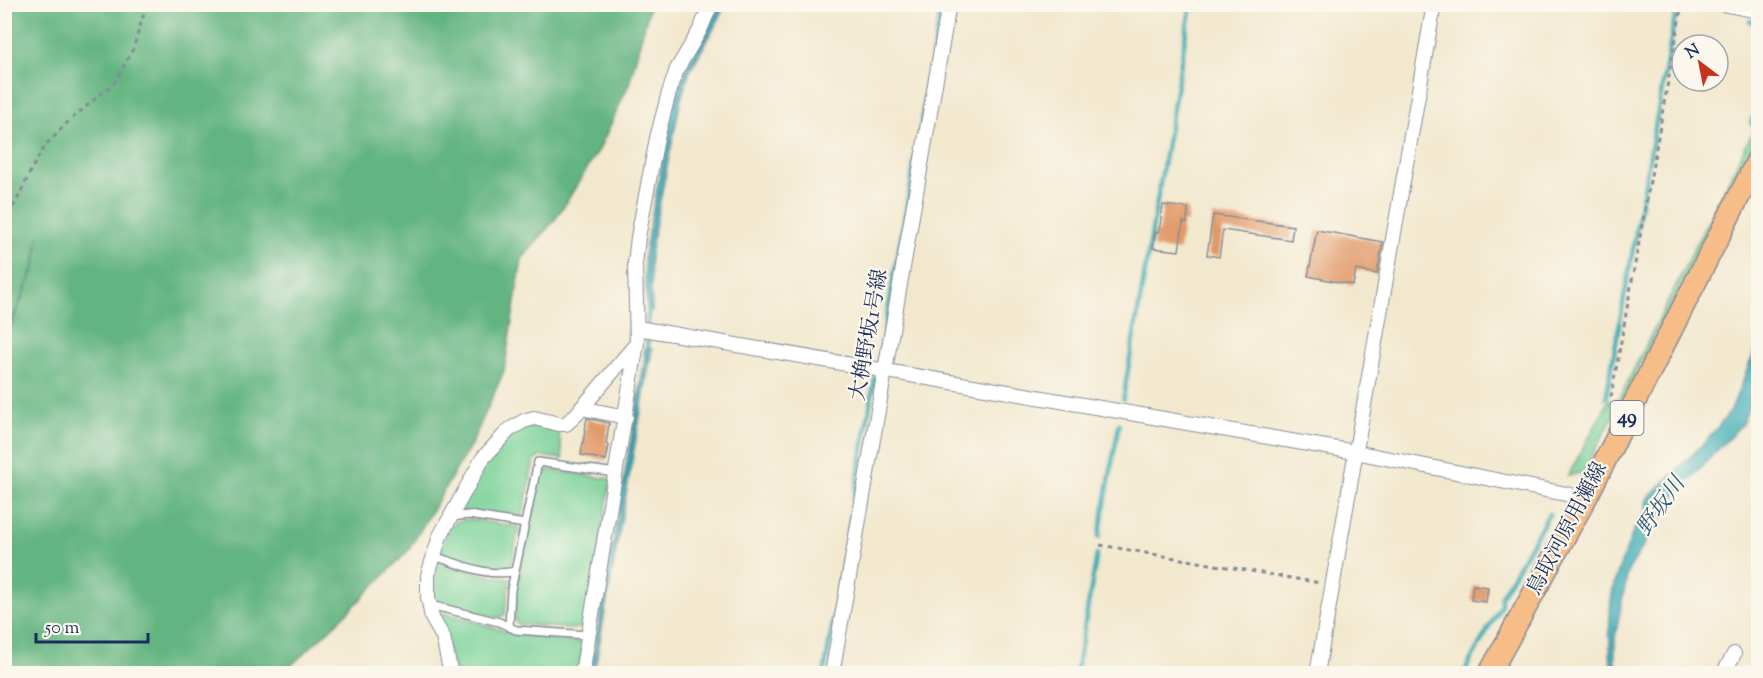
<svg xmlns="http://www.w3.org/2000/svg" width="1763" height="678" viewBox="0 0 1763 678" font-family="'Sorts Mill Goudy','Noto Serif JP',serif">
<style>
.green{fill:#79d298;stroke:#4a807b;stroke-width:1.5}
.forest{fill:#62b480;stroke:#3e726f;stroke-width:1.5}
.water{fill:#3bacb5;stroke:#2b6e8a;stroke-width:1.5}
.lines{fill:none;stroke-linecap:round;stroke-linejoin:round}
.stream{stroke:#3bacb5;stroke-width:4.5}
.building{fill:#e19968}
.lane-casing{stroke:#868c96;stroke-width:10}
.street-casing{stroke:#868c96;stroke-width:16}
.primary-casing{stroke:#868c96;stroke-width:24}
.path{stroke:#868c96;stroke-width:3;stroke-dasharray:4.5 4.5;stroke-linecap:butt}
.lane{stroke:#fff;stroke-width:7}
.street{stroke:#fff;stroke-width:14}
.primary{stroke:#f7bd88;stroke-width:21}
.labels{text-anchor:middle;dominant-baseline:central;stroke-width:4.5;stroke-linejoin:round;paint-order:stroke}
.shield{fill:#fbf7ec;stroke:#5e6b89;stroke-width:1.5}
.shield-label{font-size:20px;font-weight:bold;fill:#1b2f5e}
.street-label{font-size:21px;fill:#1b2f5e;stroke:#fbf7ec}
.water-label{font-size:22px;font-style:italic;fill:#265b7c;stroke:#fbf7ec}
</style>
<rect width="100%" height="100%" fill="#fbf7ec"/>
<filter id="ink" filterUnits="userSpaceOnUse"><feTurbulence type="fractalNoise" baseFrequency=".0167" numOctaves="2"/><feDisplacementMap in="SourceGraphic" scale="12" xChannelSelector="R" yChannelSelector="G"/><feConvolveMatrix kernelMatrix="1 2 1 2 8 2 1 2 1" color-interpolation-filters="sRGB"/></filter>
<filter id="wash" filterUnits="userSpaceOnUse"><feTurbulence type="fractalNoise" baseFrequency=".008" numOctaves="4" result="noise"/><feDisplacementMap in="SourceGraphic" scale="24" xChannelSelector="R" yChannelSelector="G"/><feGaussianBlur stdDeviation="1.35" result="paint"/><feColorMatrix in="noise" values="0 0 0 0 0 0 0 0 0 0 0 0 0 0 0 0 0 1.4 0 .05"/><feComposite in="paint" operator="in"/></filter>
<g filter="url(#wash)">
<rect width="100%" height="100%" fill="#f2e8ce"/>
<path class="green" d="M1758 110V134L1632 382 1583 472 1568 476 1609 400 1619 399 1755 127 1752 122Z
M534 422 558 428 563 459 541 456 534 460 522 520 459 510 485 463 510 435Z
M542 469 611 479 586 622 578 628 573 629 519 624 516 622 515 619V593Z
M469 519 519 527 511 565 507 569 491 571 437 555 451 525 459 521Z
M436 561 484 575 510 578 505 614 499 618 433 602Z
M434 611 460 617 517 635 579 642 583 645 578 673 465 674 455 671Z"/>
<path class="forest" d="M5 4 650 5 629 84 600 148 557 217 522 259 504 371 473 441 408 551 345 615 283 673H5V341L35 267 39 235 34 267 5 337V176L9 180 4 175Z"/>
<path class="water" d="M719 5H724L720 17 690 71 681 98 653 236 650 257 652 311H647L644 255 675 97 685 70Z
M646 342H649V348L652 349 594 673H590L645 359 644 349H646Z
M1758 343V376L1751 387 1749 393 1750 404 1742 424 1678 492 1668 505 1628 571 1615 637V673H1611C1610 644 1607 612 1614 584 1617 572 1622 560 1627 548 1632 534 1636 522 1647 511V501L1650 496 1707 440 1730 412Z"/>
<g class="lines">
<path class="stream" d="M1750 21 1758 23
M926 95 942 4
M1754 127 1751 122 1758 108
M629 336 630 321
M648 346V306
M879 360 925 103
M1606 398 1677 6
M1123 399 1191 4
M1099 537 1119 424
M824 674 875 377
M1076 674 1097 554
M1463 674 1501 606V596L1549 514"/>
</g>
<g id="blocks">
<path class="building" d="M1163 205 1188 208 1187 223 1183 222 1179 251 1153 248 1155 232H1159Z
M1213 215 1293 226 1291 240 1223 230 1219 257 1207 255Z
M1317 230 1383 242 1377 274 1356 270 1353 285 1308 276Z
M587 418 609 423 606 444 609 445 606 460 581 455Z
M1473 585 1488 587 1486 602 1471 600Z"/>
</g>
</g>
<g filter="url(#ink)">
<use href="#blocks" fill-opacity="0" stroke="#868c96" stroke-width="1.5"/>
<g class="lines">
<defs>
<path id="lane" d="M450 517 469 515 525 524
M434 556C460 564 488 578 515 571
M430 605 499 622 516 630 588 635
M509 627 511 590 538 462 616 473"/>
<path id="street" d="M1722 4 1758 11
M638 328 1355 452 1586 498
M581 408 626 417
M451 674 443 637 432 618 428 597V575L440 536 483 458 509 430 524 421 534 418 559 424H566L576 415 637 343
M582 674 637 343 635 264 638 237 657 138 668 96 677 69 700 30 711 4
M832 674 949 4
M1317 674 1434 4
M1723 674 1734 654"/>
<path id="primary" d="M1489 674 1586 498 1758 159"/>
</defs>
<use href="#lane" class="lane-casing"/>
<use href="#street" class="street-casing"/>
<use href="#primary" class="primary-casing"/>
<path class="path" d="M4 223 18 198 31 170 45 146 69 121 115 82 133 49 147 4
M1611 397 1682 4
M1100 545 1320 583"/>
<use href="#lane" class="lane"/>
<use href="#street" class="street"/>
<use href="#primary" class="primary"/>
</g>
</g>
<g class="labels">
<rect class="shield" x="1610.5" y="401" width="33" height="34" rx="4.5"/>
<g class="shield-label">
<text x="1627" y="418">49</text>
</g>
<g class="street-label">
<text transform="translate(870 335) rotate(-80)">大桷野坂1号線</text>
<text transform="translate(1568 529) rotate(-62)">鳥取河原用瀬線</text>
</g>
<g class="water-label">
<text transform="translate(1662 507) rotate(-55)">野坂川</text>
</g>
</g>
<rect width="1763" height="678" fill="none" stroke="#fbf7ec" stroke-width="24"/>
<g transform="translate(1700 63) rotate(328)"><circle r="28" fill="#fbf7ec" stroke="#a1a7b3" stroke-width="1.5"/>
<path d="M0-4.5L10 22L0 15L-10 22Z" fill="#c8321e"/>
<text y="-9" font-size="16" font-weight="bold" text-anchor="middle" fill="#1b2f5e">N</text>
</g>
<path d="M36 633v9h112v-9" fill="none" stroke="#1b2f5e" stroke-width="3"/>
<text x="45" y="633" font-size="18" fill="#1b2f5e" stroke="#fbf7ec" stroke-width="4.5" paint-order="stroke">50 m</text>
</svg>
